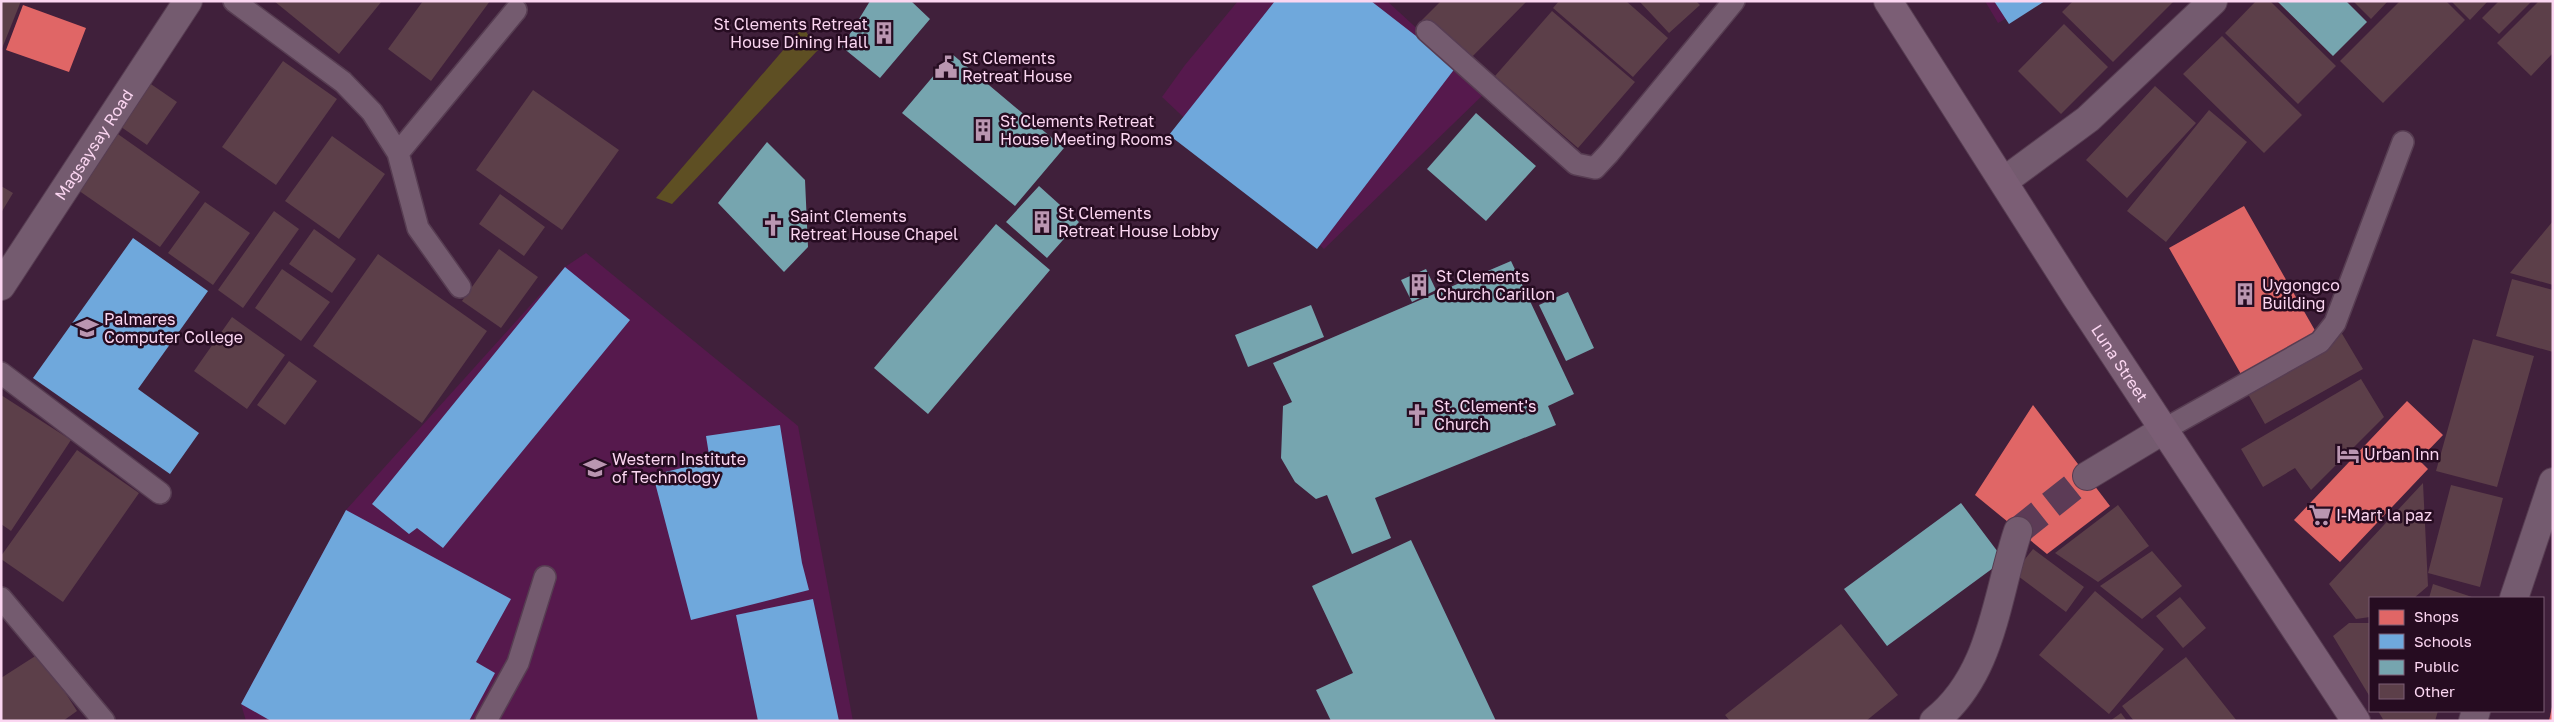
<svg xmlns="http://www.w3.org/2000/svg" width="2554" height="722" viewBox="0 0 2554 722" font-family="'Golos Text',sans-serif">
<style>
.built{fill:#56194d}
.green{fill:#5e4f23}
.shops{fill:#e06666}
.schools{fill:#6fa8dc}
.public{fill:#76a5af}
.building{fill:#5c3f49}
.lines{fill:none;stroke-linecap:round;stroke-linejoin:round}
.minor-tunnel{stroke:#5c3b56;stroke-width:28;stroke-dasharray:28 14;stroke-linecap:butt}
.service-casing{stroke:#573d52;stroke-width:24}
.minor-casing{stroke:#573d52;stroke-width:30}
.tertiary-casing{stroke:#573d52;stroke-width:30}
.primary-casing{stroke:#573d52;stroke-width:30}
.service{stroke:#745b6f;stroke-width:21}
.minor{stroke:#745b6f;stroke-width:28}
.tertiary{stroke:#745b6f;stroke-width:28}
.primary{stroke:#7b5e75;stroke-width:28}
.labels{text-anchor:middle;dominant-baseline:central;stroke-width:5;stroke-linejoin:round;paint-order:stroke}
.poi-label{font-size:16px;fill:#fbd6f1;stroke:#260c21;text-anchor:start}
.street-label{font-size:16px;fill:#fbd6f1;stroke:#260c21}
</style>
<rect width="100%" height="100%" fill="#40203b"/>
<path class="built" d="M1238 1H1387L1486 92 1324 249 1162 97 1185 65Z
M1985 1H2038L1998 23Z
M586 253 798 426 853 721H246L241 704 346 510 565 267Z"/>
<path class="green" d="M803 27 818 50 672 204 656 198Z"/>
<path class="shops" d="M23 5 86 28 69 72 6 50Z
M2244 206 2321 341 2246 383 2169 248Z
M2407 401 2443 435 2419 460 2428 469 2340 562 2294 520Z
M2033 405 2110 506 2047 554 1975 495Z
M2552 707 2553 721H2549Z"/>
<path class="schools" d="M1275 1H1371L1456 67 1317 249 1169 135Z
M1994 1H2045L2009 24Z
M133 238 208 291 138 389 199 433 170 474 33 378Z
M565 267 630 320 443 548 417 528 409 534 372 504Z
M780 425 802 563 809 590 691 620 653 475 710 461 706 436Z
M346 510 511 599 476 662 495 673 469 721H271L241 704Z
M813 599 839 721H758L736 615Z"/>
<path class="public" d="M870 1H911L930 19 880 78 842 47Z
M2277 1H2346L2367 22 2333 56Z
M952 54 1064 148 1015 206 902 113Z
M1476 113 1536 166 1486 221 1427 169Z
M767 142 805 180 808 247 784 272 718 203Z
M1039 186 1079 222 1047 258 1006 222Z
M996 224 1050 270 928 414 874 368Z
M1511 261 1574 394 1548 406 1556 425 1375 498 1391 538 1352 554 1327 495 1316 499 1295 482 1281 458 1283 406 1292 402 1273 363Z
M1426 269 1436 290 1412 302 1401 280Z
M1568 292 1594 348 1566 361 1539 305Z
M1311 305 1324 337 1248 367 1235 335Z
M1961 503 2004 560 1887 646 1844 589Z
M1411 540 1496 721H1331L1316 690 1353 673 1312 586Z"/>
<path class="building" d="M1 1H21L1 51Z
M274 1H382L339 54Z
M423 1H490L431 81 388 49Z
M1441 1H1527L1466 63 1422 20Z
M1559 1H1626L1668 38 1633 77 1553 8Z
M1639 1H1696L1700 5 1669 33Z
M2073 1H2174L2113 62 2062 12Z
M2256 1H2270L2336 66 2298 104 2225 33Z
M2353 1H2388L2371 19Z
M2400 1H2446L2465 20 2383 103 2340 61Z
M2451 1H2488L2470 20Z
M2499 1H2532L2499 34 2482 18Z
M2539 1H2553V53L2531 76 2497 43Z
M1552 11 1635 82 1578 148 1495 76Z
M2064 24 2108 67 2061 114 2018 71Z
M2222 36 2302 115 2264 153 2183 74Z
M283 61 337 99 276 185 222 147Z
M145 80 177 102 147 145 114 122Z
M2155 86 2196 123 2127 198 2086 160Z
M533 90 619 150 562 230 476 170Z
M2209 110 2247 142 2166 242 2127 211Z
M115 132 200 192 160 247 75 188Z
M332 136 385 174 339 239 285 201Z
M1 186 13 193 1 213Z
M500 194 545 227 524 256 479 224Z
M205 202 250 233 213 285 168 253Z
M274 211 299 229 243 308 218 290Z
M2553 221V285L2510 273Z
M314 229 356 259 332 293 289 264Z
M499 249 538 277 501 328 462 301Z
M378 254 487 331 422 423 313 346Z
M282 269 330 302 301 341 255 308Z
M2512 279 2553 290V352L2496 336Z
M232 317 285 355 247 409 194 371Z
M2341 332 2363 369 2265 424 2244 387Z
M2473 339 2534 356 2497 487 2436 471Z
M289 361 317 381 285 425 257 405Z
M2361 379 2384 417 2311 490 2295 468 2263 487 2241 449Z
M1 395 71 440 11 531 1 524Z
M77 450 139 493 63 602 1 559V556Z
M2423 483 2428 586 2414 598H2370V617L2356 619 2329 584Z
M2451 485 2503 498 2480 587 2428 573Z
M2118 505 2149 546 2098 582 2055 553Z
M2033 549 2084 587 2066 612 2014 573Z
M2152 551 2182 586 2142 619 2100 586Z
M2433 584 2475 598H2429Z
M2095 591 2164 649 2109 714 2039 655Z
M2180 597 2206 628 2183 648 2156 616Z
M2349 623H2370V697L2333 636Z
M1841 624 1898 695 1866 721H1730L1725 715Z
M40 653 77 711 63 721H1V678Z
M2186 657 2237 721H2134L2122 706Z
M2378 711H2438L2435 721H2384Z
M2121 713 2127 721H2110Z"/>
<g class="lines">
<path class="minor-tunnel" d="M2018 531 2087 476"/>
<defs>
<path id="service" d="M234 1 343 82 372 112 398 153 418 228 460 287
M1427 31 1576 164 1595 168 1609 153 1734 1
M398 153 516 10
M1 373 160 493
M2165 429 2320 342 2335 323 2403 142
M1 598 104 721
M486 721 518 663 545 577"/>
<path id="minor" d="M2004 181 2088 119 2213 1
M2087 476 2165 429
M1934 721C1993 675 1996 596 2018 531"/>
<g id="tertiary">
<path id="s1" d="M1 286 188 1"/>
<path d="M2514 598 2553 482"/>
<path d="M2473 721 2476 711"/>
</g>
<g id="primary">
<path id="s2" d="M1888 1 2077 298 2356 721"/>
</g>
</defs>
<use href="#service" class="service-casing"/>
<use href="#minor" class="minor-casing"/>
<use href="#tertiary" class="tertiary-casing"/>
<use href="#primary" class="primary-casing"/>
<use href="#service" class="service"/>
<use href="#minor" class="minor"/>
<use href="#tertiary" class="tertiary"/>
<use href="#primary" class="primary"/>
</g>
<defs>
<symbol id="building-bare" viewBox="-9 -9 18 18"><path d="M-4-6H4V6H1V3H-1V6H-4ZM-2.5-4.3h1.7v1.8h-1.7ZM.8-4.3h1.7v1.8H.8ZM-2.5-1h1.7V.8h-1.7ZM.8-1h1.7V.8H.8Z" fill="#ba96b1" stroke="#260c21" stroke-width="2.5" paint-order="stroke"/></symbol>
<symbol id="civic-bare" viewBox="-9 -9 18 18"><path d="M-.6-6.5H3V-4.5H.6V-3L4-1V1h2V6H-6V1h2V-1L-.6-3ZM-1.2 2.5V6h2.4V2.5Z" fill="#ba96b1" stroke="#260c21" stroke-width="2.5" paint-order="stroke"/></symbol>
<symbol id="church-bare" viewBox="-9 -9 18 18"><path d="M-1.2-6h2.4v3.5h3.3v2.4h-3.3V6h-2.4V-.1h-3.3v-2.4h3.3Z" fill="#ba96b1" stroke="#260c21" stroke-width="2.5" paint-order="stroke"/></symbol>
<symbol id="university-bare" viewBox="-9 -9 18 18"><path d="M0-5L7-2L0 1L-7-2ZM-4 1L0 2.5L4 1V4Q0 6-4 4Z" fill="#ba96b1" stroke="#260c21" stroke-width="2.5" paint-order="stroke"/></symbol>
<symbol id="hotel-bare" viewBox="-9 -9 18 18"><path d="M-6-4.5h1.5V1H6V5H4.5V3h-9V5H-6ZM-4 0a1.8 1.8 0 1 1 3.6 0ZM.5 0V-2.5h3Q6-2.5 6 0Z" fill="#ba96b1" stroke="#260c21" stroke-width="2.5" paint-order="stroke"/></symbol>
<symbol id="supermarket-bare" viewBox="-9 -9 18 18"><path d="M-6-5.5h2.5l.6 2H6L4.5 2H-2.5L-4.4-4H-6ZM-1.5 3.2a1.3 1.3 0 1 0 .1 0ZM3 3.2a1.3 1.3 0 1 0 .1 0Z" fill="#ba96b1" stroke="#260c21" stroke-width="2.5" paint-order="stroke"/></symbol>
</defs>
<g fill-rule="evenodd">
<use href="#building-bare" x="868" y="17" width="32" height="32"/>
<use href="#civic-bare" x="930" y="51" width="32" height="32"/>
<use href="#building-bare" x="967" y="114" width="32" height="32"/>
<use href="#building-bare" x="1026" y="206" width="32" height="32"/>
<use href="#church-bare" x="757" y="209" width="32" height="32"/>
<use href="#building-bare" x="1403" y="269" width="32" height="32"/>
<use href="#building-bare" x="2229" y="278" width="32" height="32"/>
<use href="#university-bare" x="71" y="312" width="32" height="32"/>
<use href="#church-bare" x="1401" y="399" width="32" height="32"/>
<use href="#hotel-bare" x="2332" y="438" width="32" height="32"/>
<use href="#university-bare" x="579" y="452" width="32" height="32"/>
<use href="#supermarket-bare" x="2304" y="499" width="32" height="32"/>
</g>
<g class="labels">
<g class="poi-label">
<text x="868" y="24" text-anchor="end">St Clements Retreat<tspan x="868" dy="18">House Dining Hall</tspan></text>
<text x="962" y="58">St Clements<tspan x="962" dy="18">Retreat House</tspan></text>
<text x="1000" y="121">St Clements Retreat<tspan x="1000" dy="18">House Meeting Rooms</tspan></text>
<text x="1058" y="213">St Clements<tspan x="1058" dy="18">Retreat House Lobby</tspan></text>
<text x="790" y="216">Saint Clements<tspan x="790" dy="18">Retreat House Chapel</tspan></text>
<text x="1436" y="276">St Clements<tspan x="1436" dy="18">Church Carillon</tspan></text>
<text x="2262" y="285">Uygongco<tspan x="2262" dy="18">Building</tspan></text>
<text x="104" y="319">Palmares<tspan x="104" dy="18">Computer College</tspan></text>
<text x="1434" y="406">St. Clement's<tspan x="1434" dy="18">Church</tspan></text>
<text x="2364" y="454">Urban Inn</text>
<text x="612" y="459">Western Institute<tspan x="612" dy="18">of Technology</tspan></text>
<text x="2336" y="515">I-Mart la paz</text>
</g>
<g class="street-label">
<text stroke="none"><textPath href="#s1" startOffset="169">Magsaysay Road</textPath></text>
<text stroke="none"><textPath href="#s2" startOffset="430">Luna Street</textPath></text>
</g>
</g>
<rect width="2554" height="722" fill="none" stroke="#fbd6f1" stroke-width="5"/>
<rect x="2369" y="597" width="175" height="115" fill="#260c21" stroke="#7b5d74"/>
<rect x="2379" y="610" width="25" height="15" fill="#e06666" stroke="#7b5d74"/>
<text x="2414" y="622" font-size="15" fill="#fbd6f1">Shops</text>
<rect x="2379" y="634" width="25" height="15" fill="#6fa8dc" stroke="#7b5d74"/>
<text x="2414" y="647" font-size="15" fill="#fbd6f1">Schools</text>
<rect x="2379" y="660" width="25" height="15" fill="#76a5af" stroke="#7b5d74"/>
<text x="2414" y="672" font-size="15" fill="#fbd6f1">Public</text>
<rect x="2379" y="684" width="25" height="15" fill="#5c3f49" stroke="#7b5d74"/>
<text x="2414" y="697" font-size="15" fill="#fbd6f1">Other</text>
</svg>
